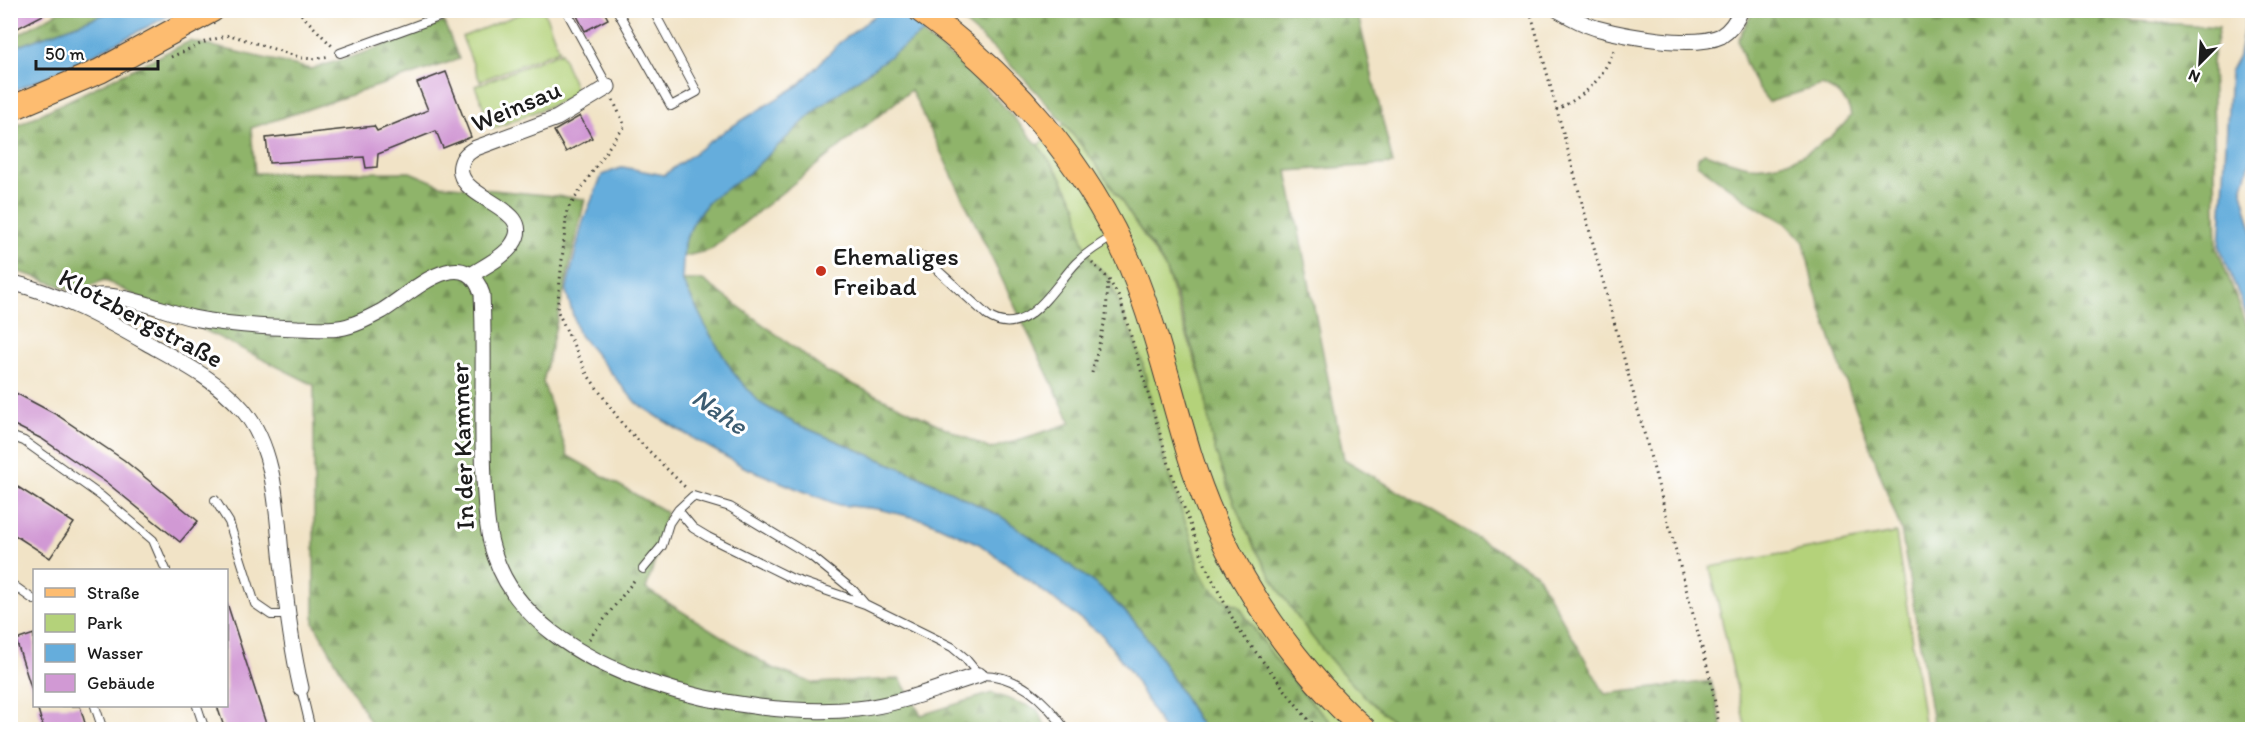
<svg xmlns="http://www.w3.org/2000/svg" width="2263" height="740" viewBox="0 0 2263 740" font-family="Itim,sans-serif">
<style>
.green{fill:#b4d27a;stroke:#68774b;stroke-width:1.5}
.forest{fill:url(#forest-firs);stroke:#566843;stroke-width:1.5}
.water{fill:#65addc;stroke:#40647c;stroke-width:1.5}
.building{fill:#d199d4}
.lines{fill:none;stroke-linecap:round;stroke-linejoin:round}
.lane-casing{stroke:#3c3a36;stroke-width:10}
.street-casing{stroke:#3c3a36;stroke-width:17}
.primary-casing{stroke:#3c3a36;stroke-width:26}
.path{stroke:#3c3a36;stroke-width:3;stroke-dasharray:1.5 4.5;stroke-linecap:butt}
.lane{stroke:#fff;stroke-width:8}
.street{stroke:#fff;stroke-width:15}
.primary{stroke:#fdbc70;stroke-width:24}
.poi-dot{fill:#c8321e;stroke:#fff;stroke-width:2}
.labels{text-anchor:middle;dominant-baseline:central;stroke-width:6;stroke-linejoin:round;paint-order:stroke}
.street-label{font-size:26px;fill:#1c1c1c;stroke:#fff}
.poi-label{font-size:26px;fill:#1c1c1c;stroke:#fff;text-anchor:start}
.water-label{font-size:27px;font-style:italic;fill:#3d5d72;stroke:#fff}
</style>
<defs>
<pattern id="forest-firs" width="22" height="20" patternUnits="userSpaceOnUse" patternTransform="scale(1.5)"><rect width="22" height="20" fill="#8fb46a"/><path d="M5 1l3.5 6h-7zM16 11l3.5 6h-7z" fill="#749256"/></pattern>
</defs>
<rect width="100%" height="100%" fill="#fff"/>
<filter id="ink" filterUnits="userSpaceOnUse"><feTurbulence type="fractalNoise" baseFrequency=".0167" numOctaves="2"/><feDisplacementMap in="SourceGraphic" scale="12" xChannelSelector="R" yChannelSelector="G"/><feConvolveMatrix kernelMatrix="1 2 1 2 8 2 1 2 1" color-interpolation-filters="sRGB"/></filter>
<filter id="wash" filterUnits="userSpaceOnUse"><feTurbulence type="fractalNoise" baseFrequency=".008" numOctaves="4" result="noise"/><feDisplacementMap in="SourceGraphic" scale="24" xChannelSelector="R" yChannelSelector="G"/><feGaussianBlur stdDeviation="1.35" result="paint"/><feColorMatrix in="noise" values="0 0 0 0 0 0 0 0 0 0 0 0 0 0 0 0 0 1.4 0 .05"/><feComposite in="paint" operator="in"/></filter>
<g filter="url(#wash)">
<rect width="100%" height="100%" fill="#f1e3c6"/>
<path class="green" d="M527 11H544L559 50 480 81 462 37Z
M561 52 578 95 492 129 475 86Z
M1064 124 1097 164 1165 268 1204 388 1212 440 1229 491 1255 549 1309 633 1353 682 1403 729H1338L1322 714 1278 663 1238 605 1221 598 1208 586 1199 570 1190 535 1166 468 1142 361 1108 277 1092 261 1081 238 1077 207 1061 177 1038 145Z
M1896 533 1925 729H1746L1710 567Z"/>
<path class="forest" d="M953 10 1357 11 1393 164 1287 171 1344 459 1536 573 1605 694 1711 681 1723 729 1403 730C1313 658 1245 553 1213 443 1208 426 1208 407 1204 389 1201 373 1195 357 1190 341 1183 317 1176 291 1165 268 1157 251 1144 235 1133 219 1083 140 1023 70 951 12Z
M2100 10 2108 19 2219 27 2212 61 2217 248 2252 338V729H1934L1901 530 1839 363 1813 284 1804 242 1786 223 1751 203 1697 164 1698 158 1704 153C1718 157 1736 164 1749 166 1787 170 1829 144 1851 116 1848 98 1837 92 1822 85L1769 102C1753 84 1744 63 1738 40L1753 11Z
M60 11H113L16 47 11 43 10 39Z
M444 22 459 59 251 128 255 173 410 172 441 185 585 199 543 382 568 456 666 512 663 536 646 589 772 668 813 683 900 679 921 715 992 693 1037 709 1047 729H374L314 623V385L104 280 76 292 33 276 11 270 10 129 190 41 311 69 364 53Z
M921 33 957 61 999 101 1038 145 1061 177 1077 207 1082 238 1092 261 1108 277 1142 361 1166 468 1190 535 1199 570 1208 586 1221 598 1232 604 1238 605C1267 650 1299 693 1338 729H1203L1155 649 1135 622 1103 590 1055 554 1000 516 919 476 794 423 760 403 735 376 708 331 682 280H703L827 372 990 449 1071 423 911 90 710 250 682 257 684 243 695 219 710 200 749 173 819 107Z"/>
<path class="water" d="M113 11H178L75 64 11 92V44L16 47Z
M881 11H953L819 107 749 173 710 200 695 219 684 243 682 280 708 331 735 375 760 403 794 423 919 476 1000 516 1055 554 1103 590 1135 622 1155 649 1203 729H1163L1131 673 1102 635 979 544 929 521 878 509 839 505 795 488 744 467 677 429 636 403 578 333 566 291 583 221 602 175 623 167 664 175 726 130 799 85 839 43Z
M2247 11H2252V156L2242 191 2252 229V328L2220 248 2230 72 2239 55Z"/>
<g id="blocks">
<path class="building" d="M10 10H46L47 13 10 32Z
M574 10H603L608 19 585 31Z
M446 72 471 137 443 148 436 131 378 154 377 167 366 168 364 157 269 163 266 138 374 126 377 131 428 110 417 83Z
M580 116 592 138 566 152 554 131Z
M10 390 57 415 124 460 198 521 180 542 107 483 42 439 10 423Z
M10 482 74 523 50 558 10 532Z
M226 603H227L268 730H225L217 706H226Z
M34 634V697L16 640Z
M37 706H80L87 730H44Z"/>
</g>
</g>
<g filter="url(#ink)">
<use href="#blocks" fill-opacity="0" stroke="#3c3a36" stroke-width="1.5"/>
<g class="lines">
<defs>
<path id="lane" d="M566 10 608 87
M617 10 671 106 697 92 653 10
M340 53 458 10
M922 256 988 316C1026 341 1054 286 1076 263 1087 252 1100 244 1114 236
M10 436 24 441 101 496 153 540 166 570
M215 500 229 522 255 604 271 615H288
M678 510 693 528 708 537 793 579 865 604
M643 569 662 546 669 523 678 510 693 496 730 507 811 556 854 591 865 604 952 647 965 658 979 675C1018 674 1044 699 1066 730
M10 583 34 600
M301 688 311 730
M95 706 103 730
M197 706 205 730"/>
<path id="street" d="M1558 10C1570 17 1583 24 1596 28 1625 36 1694 49 1721 36 1731 30 1737 20 1741 10
M471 275C483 267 503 258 512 245 540 206 453 200 461 165 463 156 469 152 476 148L557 118 608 87
M10 282C60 294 103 318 147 343 181 362 217 380 243 410 279 453 276 519 283 571 287 611 292 649 301 688
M83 307 91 297C116 290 166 312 193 318 227 325 263 327 298 328 311 328 326 330 339 328 354 326 369 318 382 311 408 296 464 239 482 294 485 356 481 418 484 480 486 506 486 531 495 556 535 678 745 720 857 709 902 704 936 688 979 675"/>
<path id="primary" d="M920 10C1010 75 1087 164 1131 267 1156 327 1170 391 1189 453 1220 556 1284 658 1365 730
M10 109 100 71 212 10"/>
</defs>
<use href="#lane" class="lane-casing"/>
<use href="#street" class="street-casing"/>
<use href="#primary" class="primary-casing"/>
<path class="path" d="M297 10 332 46
M1530 10 1711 681 1720 730
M171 57 207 41 230 35 302 58 313 59 330 56
M613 100 625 126 611 144 567 210 557 310 587 374 623 425 685 487
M1556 110C1589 93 1600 82 1615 48
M1092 263 1108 278 1120 299 1174 481 1207 569 1238 629 1306 717 1319 730
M1092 373 1106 316 1108 280
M589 639 636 578"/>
<use href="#lane" class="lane"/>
<use href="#street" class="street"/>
<use href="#primary" class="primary"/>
</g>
</g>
<circle class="poi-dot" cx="821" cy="271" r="6"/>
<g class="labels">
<g class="street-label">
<text transform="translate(516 106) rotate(-23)">Weinsau</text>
<text transform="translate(141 318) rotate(28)">Klotzbergstraße</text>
<text transform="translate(462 446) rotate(-92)">In der Kammer</text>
</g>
<g class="poi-label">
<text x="833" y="256">Ehemaliges<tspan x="833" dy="30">Freibad</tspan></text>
</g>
<g class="water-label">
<text transform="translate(720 411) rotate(35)">Nahe</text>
</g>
</g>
<rect width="2263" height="740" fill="none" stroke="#fff" stroke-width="36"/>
<rect x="33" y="569" width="195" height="138" fill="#ffffff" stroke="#a4a4a4" stroke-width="1.5"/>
<rect x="45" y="588" width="30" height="9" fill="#fdbc70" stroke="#a4a4a4" stroke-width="1.5"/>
<text x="87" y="599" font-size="18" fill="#1c1c1c">Straße</text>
<rect x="45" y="614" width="30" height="18" fill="#b4d27a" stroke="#a4a4a4" stroke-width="1.5"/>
<text x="87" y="629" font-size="18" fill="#1c1c1c">Park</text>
<rect x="45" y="644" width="30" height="18" fill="#65addc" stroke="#a4a4a4" stroke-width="1.5"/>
<text x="87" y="659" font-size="18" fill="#1c1c1c">Wasser</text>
<rect x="45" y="674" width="30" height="18" fill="#d199d4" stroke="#a4a4a4" stroke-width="1.5"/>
<text x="87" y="689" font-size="18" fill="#1c1c1c">Gebäude</text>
<g transform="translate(2200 63) rotate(204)" stroke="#ffffff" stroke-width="4.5" paint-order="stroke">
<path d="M0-4.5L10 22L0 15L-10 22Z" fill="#1c1c1c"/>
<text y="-9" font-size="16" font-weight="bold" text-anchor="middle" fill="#1c1c1c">N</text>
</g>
<path d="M36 60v9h122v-9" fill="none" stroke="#1c1c1c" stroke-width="3"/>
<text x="45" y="60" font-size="18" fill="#1c1c1c" stroke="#ffffff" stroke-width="4.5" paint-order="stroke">50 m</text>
</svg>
